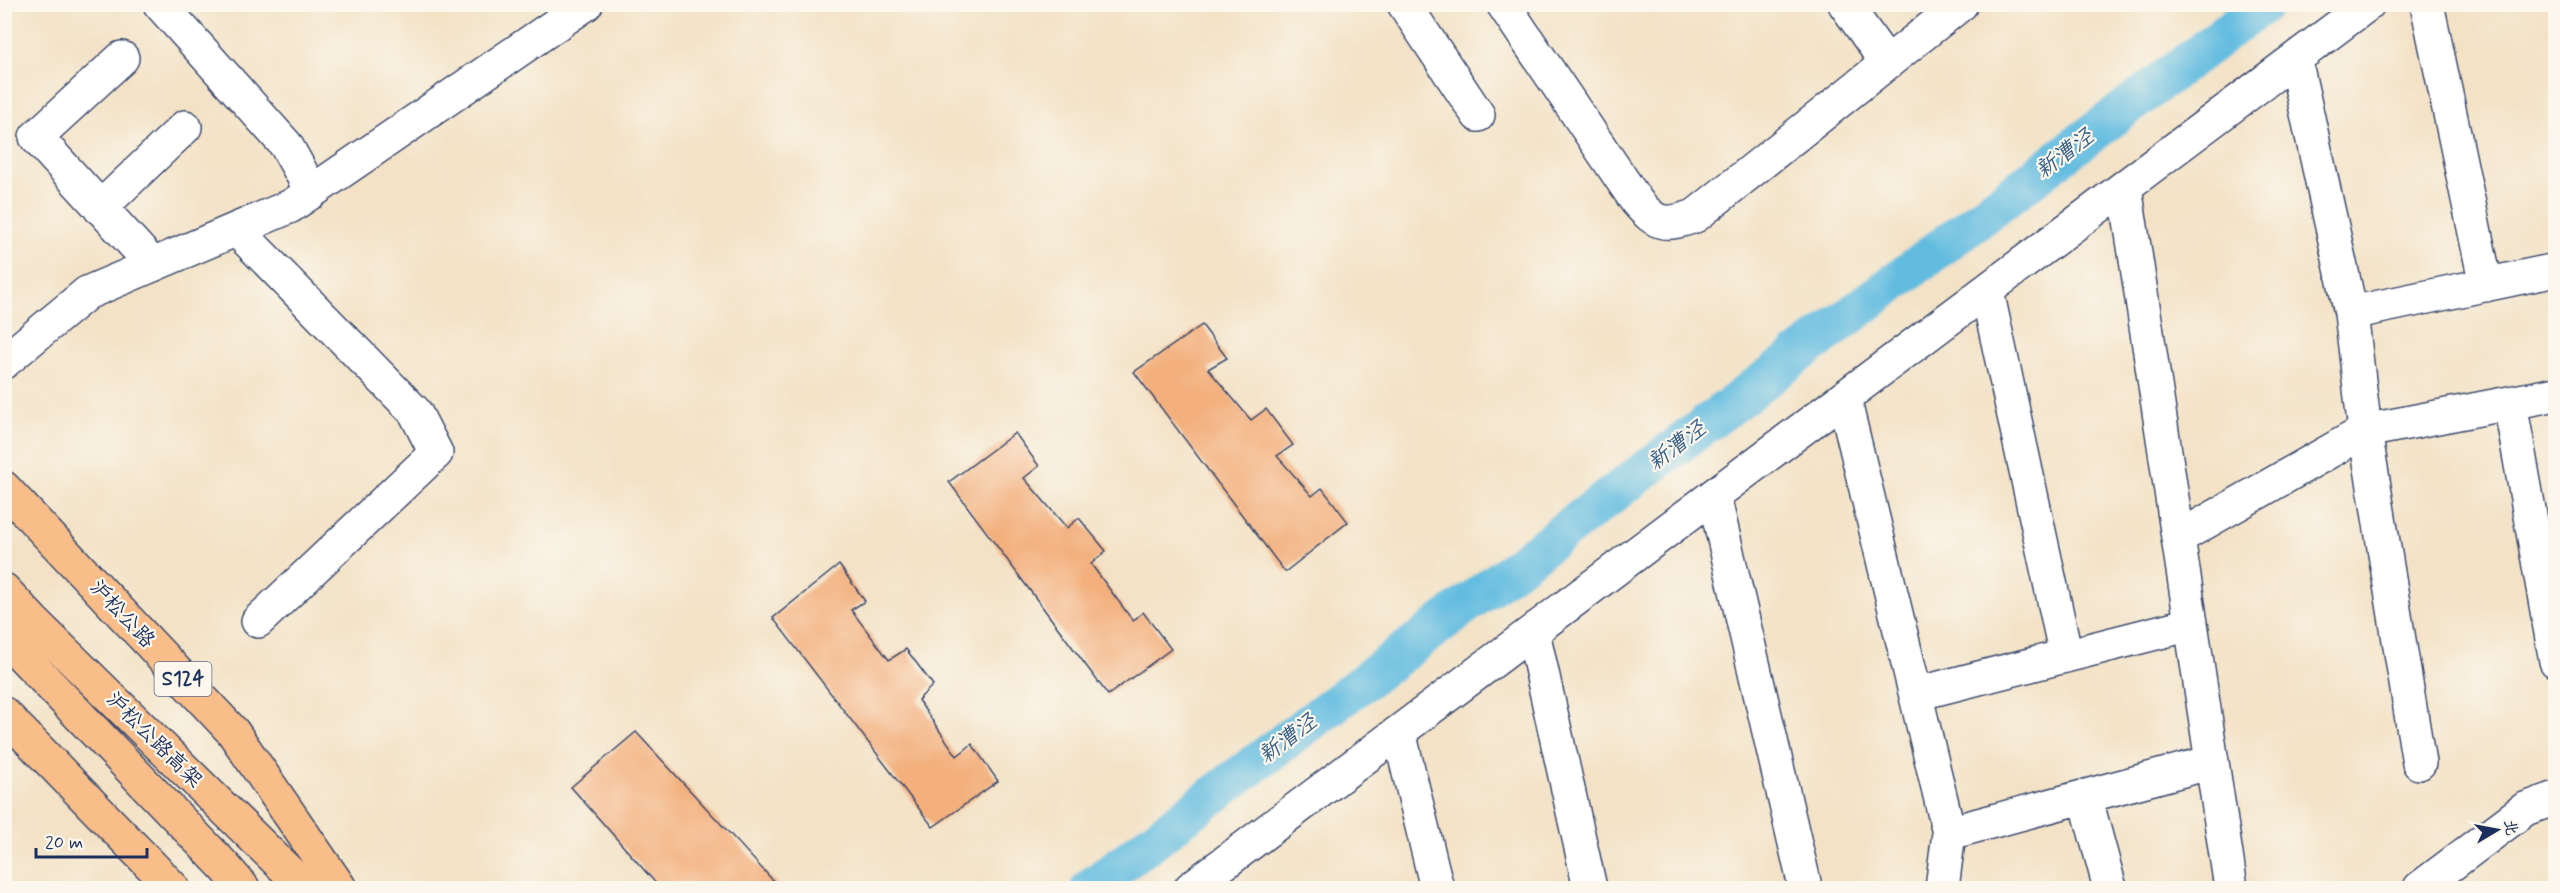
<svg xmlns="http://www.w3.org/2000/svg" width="2560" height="893" viewBox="0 0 2560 893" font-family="Mynerve,'LXGW WenKai TC',sans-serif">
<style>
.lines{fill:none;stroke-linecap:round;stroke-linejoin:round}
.canal{stroke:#62bce0;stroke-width:39}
.building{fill:#f3af7c}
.minor-casing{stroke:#3b4a6e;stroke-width:36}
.major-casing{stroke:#3b4a6e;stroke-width:36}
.minor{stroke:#fff;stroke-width:33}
.major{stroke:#f8bd89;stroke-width:33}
.labels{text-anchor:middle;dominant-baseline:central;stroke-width:4.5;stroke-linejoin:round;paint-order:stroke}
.shield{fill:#fbf7ec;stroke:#5e6b89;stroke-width:1.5}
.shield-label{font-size:20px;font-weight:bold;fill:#1b2f5e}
.street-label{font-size:21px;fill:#1b2f5e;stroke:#fbf7ec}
.water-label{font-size:22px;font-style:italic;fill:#305985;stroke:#fbf7ec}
</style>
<rect width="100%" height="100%" fill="#fbf7ec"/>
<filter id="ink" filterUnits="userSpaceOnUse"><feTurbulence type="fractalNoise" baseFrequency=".0167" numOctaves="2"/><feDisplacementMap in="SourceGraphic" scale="12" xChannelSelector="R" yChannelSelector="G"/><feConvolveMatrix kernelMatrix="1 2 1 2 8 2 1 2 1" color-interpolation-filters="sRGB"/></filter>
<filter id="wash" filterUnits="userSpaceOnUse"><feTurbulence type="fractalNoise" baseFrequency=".008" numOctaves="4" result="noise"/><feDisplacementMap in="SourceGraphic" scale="24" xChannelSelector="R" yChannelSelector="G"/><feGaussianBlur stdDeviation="1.35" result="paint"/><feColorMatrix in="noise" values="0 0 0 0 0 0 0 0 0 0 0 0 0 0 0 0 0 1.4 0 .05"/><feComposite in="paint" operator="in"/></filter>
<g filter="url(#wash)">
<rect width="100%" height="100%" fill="#f3e2c6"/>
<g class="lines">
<path class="canal" d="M1090 888 2264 4"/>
</g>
<g id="blocks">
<path class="building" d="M1202 325 1227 358 1208 369 1251 420 1266 409 1293 445 1277 456 1312 496 1322 488 1348 522 1285 572 1134 372Z
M1015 433 1039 466 1024 478 1067 528 1079 518 1106 551 1091 564 1133 621 1143 612 1171 649 1108 695 949 482Z
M839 565 865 601 851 610 889 660 906 649 933 685 918 700 957 756 972 744 998 781 933 827 773 618Z
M636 732 780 888H660L571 787Z"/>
</g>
</g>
<g filter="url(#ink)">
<use href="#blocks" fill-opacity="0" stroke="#3b4a6e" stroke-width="1.5"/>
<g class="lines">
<defs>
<path id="minor" d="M160 4 286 145 312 192
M1404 4 1478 115
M1503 4 1637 202C1658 226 1665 226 1695 216L1961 4
M1845 4 1887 63
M2427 4 2486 285
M122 58 36 137 153 265
M2295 59 2351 313
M2125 187 2212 762
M100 208 185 127
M237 230 415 412 436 453 258 621
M1987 291 2066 656
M4 362 87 293 291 206 586 4
M1844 398 1949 833
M2510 403 2556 661
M1714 496 1804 882
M2178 538 2365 431 2351 313 2556 270
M1533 632 1590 888
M1916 694 2191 624
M1399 732 1437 888
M2419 763 2365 431 2556 394
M2085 796 2110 888
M1191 888 2368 4
M1942 888 1949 833 2212 762 2231 888
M2420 888 2525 809 2556 798"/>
<path id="major" d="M4 488 233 732 340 888
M4 590 34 622 305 888
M4 637 224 866 243 888
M4 714 173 888"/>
</defs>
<use href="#minor" class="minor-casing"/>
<use href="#major" class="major-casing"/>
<use href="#minor" class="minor"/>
<use href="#major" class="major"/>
</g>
</g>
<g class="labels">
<rect class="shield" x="154.5" y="662" width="57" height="34" rx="4.5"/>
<g class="shield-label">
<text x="183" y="679">S124</text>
</g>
<g class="street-label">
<text transform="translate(122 614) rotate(47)">沪松公路</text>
<text transform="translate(154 740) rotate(45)">沪松公路高架</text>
</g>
<g class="water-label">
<text transform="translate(2065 154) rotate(-37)">新漕泾</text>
<text transform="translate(1677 446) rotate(-37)">新漕泾</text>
<text transform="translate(1288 739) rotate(-37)">新漕泾</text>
</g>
</g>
<rect width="2560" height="893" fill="none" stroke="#fbf7ec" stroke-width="24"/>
<g transform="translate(2497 830) rotate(80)" stroke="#fbf7ec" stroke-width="4.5" paint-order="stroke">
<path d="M0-4.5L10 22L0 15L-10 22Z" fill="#1b2f5e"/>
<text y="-9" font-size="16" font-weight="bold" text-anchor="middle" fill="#1b2f5e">北</text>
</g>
<path d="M36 848v9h111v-9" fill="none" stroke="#1b2f5e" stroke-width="3"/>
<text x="45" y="848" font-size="18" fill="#1b2f5e" stroke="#fbf7ec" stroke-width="4.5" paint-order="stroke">20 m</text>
</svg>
